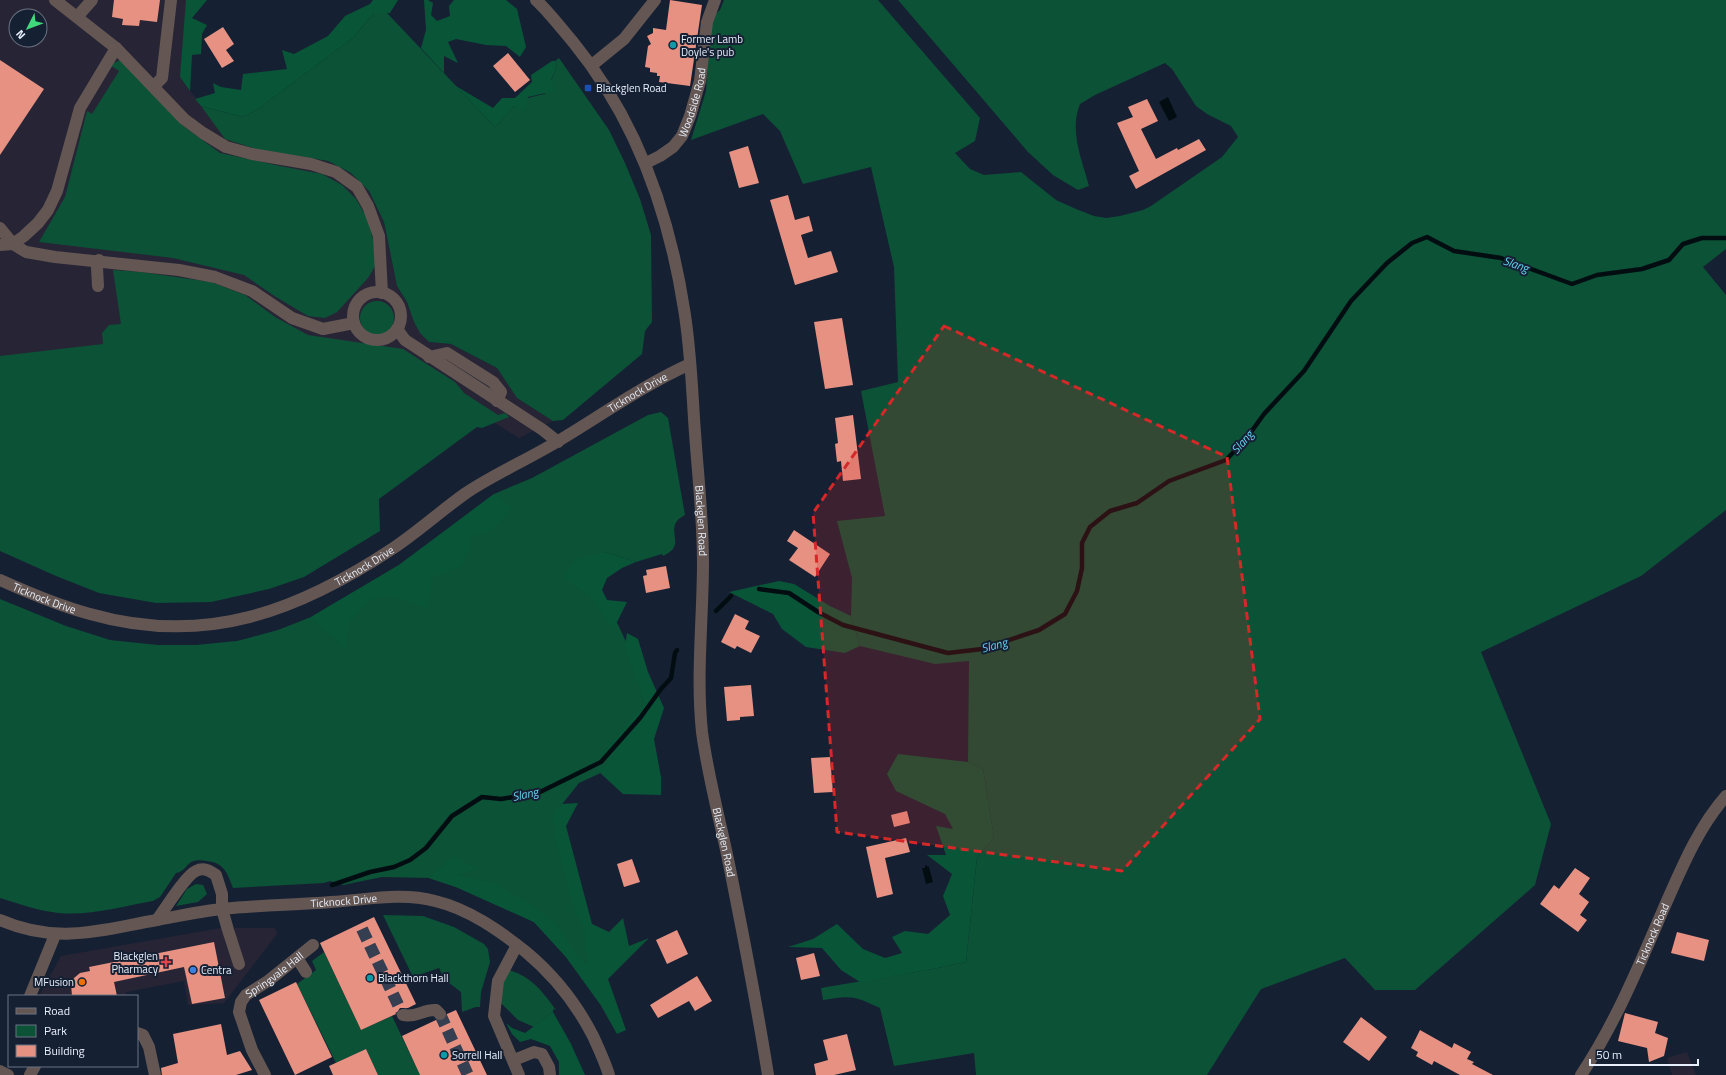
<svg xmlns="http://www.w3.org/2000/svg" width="1726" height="1075" viewBox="0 0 1726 1075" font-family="'Titillium Web',sans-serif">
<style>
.commercial{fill:#272535;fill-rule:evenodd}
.green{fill:#0b5236}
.forest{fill:#095538}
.water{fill:#020d11}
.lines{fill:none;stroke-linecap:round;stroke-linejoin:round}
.stream{stroke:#020d11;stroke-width:4.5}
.building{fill:#e69182}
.minor-tunnel{stroke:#353f51;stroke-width:12;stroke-dasharray:12 6;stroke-linecap:butt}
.minor{stroke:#645753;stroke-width:12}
.marked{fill:#d62828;fill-opacity:0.2;stroke:#d62828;stroke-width:3;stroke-dasharray:8 5;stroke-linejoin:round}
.culture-dot{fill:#0f9aa8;stroke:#162033;stroke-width:1.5}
.transit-dot{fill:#1a4fb4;stroke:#162033;stroke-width:1.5}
.health-dot{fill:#e0444e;stroke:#162033;stroke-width:1.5}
.shop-dot{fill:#3f7fe0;stroke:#162033;stroke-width:1.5}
.food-dot{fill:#e8710a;stroke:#162033;stroke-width:1.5}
.labels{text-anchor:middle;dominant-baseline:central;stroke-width:4;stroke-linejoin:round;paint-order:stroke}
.poi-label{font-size:11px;fill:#e7effc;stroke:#162033;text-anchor:start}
.street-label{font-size:11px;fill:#e7effc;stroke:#162033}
.water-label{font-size:12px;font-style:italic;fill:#69d0f4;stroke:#162033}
</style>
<rect width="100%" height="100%" fill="#162033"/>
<path class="commercial" d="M0 0H189L182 80 225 138 256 149 328 161 351 173 369 191 384 222 397 286 407 302 414 322 429 342 451 344 497 368 517 398 553 421 519 438 399 363 0 466ZM16 16H40V40H16Z
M221 928H275L277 934 224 1003 188 1005 184 981 126 992V996H39L61 956Z
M1687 1052 1696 1075H1672L1667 1058Z"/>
<path class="green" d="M724 0H878L980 118 975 141 955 153 970 169 984 175 1021 172 1056 200 1076 209 1094 216 1106 218 1120 216 1143 210 1151 206 1222 157 1238 137 1231 126 1207 114 1196 106 1172 69 1165 63 1095 95 1080 104C1069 131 1082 160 1089 186L1078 190 1053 175 1028 152 898 0H1726V249L1703 267 1726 295V510L1641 576 1481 652 1551 824 1535 885 1415 990H1375L1345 958 1261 989 1207 1075H976L974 1053 894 1066 880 1008C855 996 851 995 823 1000L821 988 933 969 966 962 977 857 994 838 983 769 968 762 969 661 935 664 860 646 851 616 852 578 837 521 885 516 861 391 898 382 894 267 871 167 803 184 780 131 763 114 691 140 706 91 709 38 714 15 720 10Z
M374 13H387L495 127C513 107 516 99 545 94L557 67 555 61 559 58 609 130 625 163 640 199 651 235 652 322 645 331 642 354 563 420 553 421 517 398 497 368 451 344 429 342 420 333 414 322 407 302 397 286 384 222 369 191 351 173 328 161 256 149 225 139 201 106 243 117 257 110 353 38Z
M120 60 182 125 220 153 280 166 322 174 342 185 356 199 367 218 375 246 377 263 368 278 337 312 325 318 308 316 276 297 244 275 173 258 39 242 65 197 87 111 92 114 119 71 110 65Z
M113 270 141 272 211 282 245 295 275 317 308 335 403 349 455 382 464 393 498 415 505 413 509 417 482 428 477 427 379 499 380 531 304 577 269 589 211 602 156 603 99 593 56 576 0 551V356L103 344 102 333 109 325 121 324Z
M360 318a17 17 0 1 1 34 0a17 17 0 1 1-34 0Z
M661 412 668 418 685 515C660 528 690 544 663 556L662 554 636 562 606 552 594 575 633 656 656 726 620 764 579 783 559 808 591 941 600 1004 566 957 534 922 456 887 429 878 382 877 343 885 330 881 324 883 233 888C227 872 224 863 207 861 202 860 195 860 191 862 186 866 183 872 176 873L160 897 153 901C124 906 89 916 59 913 39 911 19 904 0 898V599L66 626 110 640 158 645H196L237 641 278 630 311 617 399 565 494 494 532 478 648 415Z
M196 884 203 885 207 894 198 902 176 906 187 889Z
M383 915 423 916 454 927 484 944 488 949 490 962 481 992 480 1007H476L462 1012 461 992 445 980 439 968 413 977Z
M324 952 361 1030 392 1016 420 1075H378L366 1049 336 1063 297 984 316 970 312 961Z
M509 970C532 977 542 991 556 1010L553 1009V1012L534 1027 518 1020 501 1003V988Z"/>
<path class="forest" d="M186 0H207L192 18 207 25 202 34 201 54 192 55 190 91 180 77Z
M373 0H398L390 13H374L353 38 257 110 243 117 201 106 195 99 215 93 213 83 221 87 241 90 243 74 287 69 282 50 294 54 328 36 345 16 370 4Z
M424 0H428L433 3 431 15 437 21 450 16 449 6 454 0H506L517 9 526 47 520 57 506 46 486 45 456 39 448 42 458 63 444 56V73L421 48 426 30Z
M552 61H555L557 67 551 80 555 91 528 97 525 111 514 106 495 127 456 86 493 108 502 98H515L532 82 531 75Z
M494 494 512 508 494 529 473 536 462 566 432 577 427 608 391 595 369 600 348 624 346 648 311 617 399 565Z
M606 552 636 562 622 568 607 578 602 590 607 600 627 602 613 630 593 598 562 577 576 559Z
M779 581 794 584 830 606 851 616 860 646 845 653 806 647 782 629 773 614 729 592Z
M627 633 638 639 648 672 664 708 654 739 661 777V795L623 794 597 770 609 764 603 753 645 703 625 646Z
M898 754 968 762 983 769 994 838 977 857 966 962 933 969 860 982 841 970 822 948 788 947 813 939 837 924 863 949 885 958 902 953 892 937 905 931 928 934 950 915 943 896 952 874 927 855H946L936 826 953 829 945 814 896 791 887 774Z
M578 803 566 826 592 924 609 932 623 918 629 946 649 938 608 979 626 1030 617 1034 600 1004 566 957 534 922 456 887 429 878 453 856 477 869 457 875 493 883 531 905 555 923 578 957 587 964 584 927 576 915 556 840 553 815 562 804Z
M553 1012 571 1044 585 1075H559V1062L550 1046 531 1039 520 1042 512 1034 506 1023 512 1028 525 1033Z"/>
<path class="water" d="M1168 97 1177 117 1169 121 1159 102Z
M925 865 929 867 933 882 926 884 922 868H925Z"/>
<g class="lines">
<path class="stream" d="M759 589 789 593 818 612 843 625 948 653 982 649 1039 630 1065 614 1077 591 1082 568V543L1090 527 1110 511 1137 503 1169 481 1226 460 1246 439 1264 414 1304 371 1351 301 1387 263 1412 243 1427 237 1454 251 1501 258 1572 284 1597 275 1642 269 1669 260 1683 244 1702 238H1726
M716 611 731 596
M332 885 370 872 394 867 410 860 426 848 452 816 482 797 501 799 538 793 601 762 640 718 661 689 671 678 675 653 677 650"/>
</g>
<path class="building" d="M114 0H160L157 22 140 20 139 26 122 25 123 19 112 17Z
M670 0 702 5 690 86 659 82 660 76H657V73L650 72V68L645 67 648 46 651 44 647 36 653 33V28L666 30Z
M223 27 234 44 226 50 234 61 222 68 204 39Z
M508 53 530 80 515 92 493 66Z
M0 60 44 89 0 155Z
M1147 99 1158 121 1141 129 1156 159 1177 148 1178 150 1199 139 1206 150 1136 189 1129 176 1139 171 1117 123 1133 117 1128 107Z
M748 146 759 183 739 188 729 152Z
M788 195 795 220 809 216 813 231 801 235 808 258 831 251 838 272 795 285 770 200Z
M842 318 853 385 825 389 814 322Z
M853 415 861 479 843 481 841 461 837 462 835 444 838 443 835 418Z
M794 530 830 554 815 577 789 560 798 548 787 541Z
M666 566 670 588 646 593 643 576 647 575 646 570Z
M735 614 749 621 745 629 760 636 751 653 737 646 735 649 721 642Z
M751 685 754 716 740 717V720L727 721 724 687Z
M830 757 833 792 814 793 811 758Z
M907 811 910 823 894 827 891 815Z
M906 838 910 852 885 858 893 894 877 898 866 847Z
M632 859 640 882 624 887 617 864Z
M1575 868 1590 878 1579 894 1589 902 1580 915 1587 920 1578 932 1540 904 1554 885 1559 889Z
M374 917 416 1004 408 1008H400L396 1014 361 1030 320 943Z
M677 930 688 954 667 964 656 940Z
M1677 932 1709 940 1704 961 1671 953Z
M214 942 225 998 192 1004 184 967 114 982 117 996H72L71 984 74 978 80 973 90 971 89 967Z
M814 953 820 976 801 980 796 958Z
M697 976 712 1001 695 1011 689 1001 658 1018 650 1005Z
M296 982 332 1057 295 1075 259 1000Z
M456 1010 487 1075H420L402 1036 436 1020 442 1021 446 1019 447 1014Z
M1625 1013 1658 1022 1655 1033 1668 1038 1664 1056 1649 1062 1647 1048 1618 1041Z
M1361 1017 1387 1037 1369 1061 1343 1042Z
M221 1024 227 1055 240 1051 252 1070 236 1075H162L161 1068 178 1063 173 1034Z
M1420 1030 1452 1048 1454 1043 1471 1052 1467 1059 1474 1062 1472 1064 1493 1075H1460L1434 1061 1432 1065 1416 1056 1418 1052 1411 1048Z
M847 1034 856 1070 834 1075H816L814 1064 828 1060 823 1040Z
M366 1049 378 1075H333L329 1066Z"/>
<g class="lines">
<path class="minor-tunnel" d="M362 929 403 1015
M440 1014 468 1075"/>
<g class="minor">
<path d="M55 0 116 48 184 119 203 133 226 147 252 154 311 164 336 172 357 187 368 206 379 236 382 293"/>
<path id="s1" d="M536 0C549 12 561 28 573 42 636 119 669 212 684 309 691 350 692 392 695 433 698 476 703 519 703 562 703 619 696 675 702 732 708 777 720 820 729 864 743 934 757 1005 768 1075"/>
<path d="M77 17 92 0"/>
<path d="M592 65 624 39 655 0"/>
<path d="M154 86 162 78 171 0"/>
<path id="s2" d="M646 163 660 156 673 147 682 136 690 116 700 81 707 22 715 0"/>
<path d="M0 228 13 244 26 252 55 257 179 270 215 277 252 291 292 318 323 329 354 323"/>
<path d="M0 245 13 244 24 236 38 223 48 210 57 191 80 108 116 48"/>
<path d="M98 286 97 268 99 260"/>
<circle cx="377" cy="316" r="24"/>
<path d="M397 329 405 340 543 430 558 442"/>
<path d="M429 357 447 353 493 382 501 392 497 401"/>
<path id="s3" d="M0 580C29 593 59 606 90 614 206 647 299 611 395 547 420 530 442 510 466 493 496 473 529 459 560 440 603 414 644 385 690 364"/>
<path id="s4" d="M0 920C58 945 99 930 157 920 179 916 201 911 223 909 259 905 295 905 331 902 366 900 401 892 435 901 469 909 500 931 526 952 555 976 576 1003 593 1036 599 1049 605 1062 609 1075"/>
<path d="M157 920C165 909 186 875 196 871 204 867 210 871 216 875L222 894V909L228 930 239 964"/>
<path d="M517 945 498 981 494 1016 519 1075"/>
<path d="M297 958 306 972"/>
<path d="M30 996 55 935"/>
<path d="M403 1015C417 1018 423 1009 436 1010L440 1014"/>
<path d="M137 1033 143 1035 149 1047 155 1075"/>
<path d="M514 1060 534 1052 542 1054 549 1067 550 1075"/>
<path d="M0 1071 8 1075"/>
<path d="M30 1075 35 1066"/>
<path id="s5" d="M265 1075 252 1050 239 1012 241 1002 246 995 268 981 313 945"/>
<path id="s6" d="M1581 1075C1615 1024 1639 966 1663 910 1681 870 1697 829 1726 796"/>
</g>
</g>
<path class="marked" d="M944 326 1227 457 1260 719 1122 871 837 832 813 513Z"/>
<g class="culture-dot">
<circle cx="673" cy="45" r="4"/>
<circle cx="370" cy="978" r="4"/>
<circle cx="444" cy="1055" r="4"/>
</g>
<rect class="transit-dot" x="584" y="84" width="8" height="8" rx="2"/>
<path class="health-dot" d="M164 956h4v4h4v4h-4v4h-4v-4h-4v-4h4z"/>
<circle class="shop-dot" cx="193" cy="970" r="4"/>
<circle class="food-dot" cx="82" cy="982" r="4"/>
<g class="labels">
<g class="poi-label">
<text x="681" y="39">Former Lamb<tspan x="681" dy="13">Doyle's pub</tspan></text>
<text x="596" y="88">Blackglen Road</text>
<text x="158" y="956" text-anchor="end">Blackglen<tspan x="158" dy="13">Pharmacy</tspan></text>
<text x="201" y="970">Centra</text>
<text x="378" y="978">Blackthorn Hall</text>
<text x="74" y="982" text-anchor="end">MFusion</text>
<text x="452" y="1055">Sorrell Hall</text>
</g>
<g class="street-label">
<text stroke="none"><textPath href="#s2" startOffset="81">Woodside Road</textPath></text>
<text stroke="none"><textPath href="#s3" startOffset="708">Ticknock Drive</textPath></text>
<text stroke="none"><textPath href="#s1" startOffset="561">Blackglen Road</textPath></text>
<text stroke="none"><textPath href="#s3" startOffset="384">Ticknock Drive</textPath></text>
<text stroke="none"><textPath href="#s3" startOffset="48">Ticknock Drive</textPath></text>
<text stroke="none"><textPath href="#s1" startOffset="885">Blackglen Road</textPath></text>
<text stroke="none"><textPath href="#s4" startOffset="348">Ticknock Drive</textPath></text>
<text stroke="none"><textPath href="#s6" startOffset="158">Ticknock Road</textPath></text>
<text stroke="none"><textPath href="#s5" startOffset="122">Springvale Hall</textPath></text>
</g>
<g class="water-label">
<text transform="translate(1516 264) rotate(19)">Slang</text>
<text transform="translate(1242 442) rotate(-49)">Slang</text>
<text transform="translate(994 645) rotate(-15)">Slang</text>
<text transform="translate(525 794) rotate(-12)">Slang</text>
</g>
</g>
<rect x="8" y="995" width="130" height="72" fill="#162033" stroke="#6a7383"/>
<rect x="16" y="1008" width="20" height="6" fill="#645753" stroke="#6a7383"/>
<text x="44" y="1015" font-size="12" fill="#e7effc">Road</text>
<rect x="16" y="1025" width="20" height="12" fill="#0b5236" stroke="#6a7383"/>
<text x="44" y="1035" font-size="12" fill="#e7effc">Park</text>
<rect x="16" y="1045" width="20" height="12" fill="#e69182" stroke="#6a7383"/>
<text x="44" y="1055" font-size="12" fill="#e7effc">Building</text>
<g transform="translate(28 28) rotate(228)"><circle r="19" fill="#162033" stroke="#6a7383"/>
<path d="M0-3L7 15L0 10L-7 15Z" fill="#43d77b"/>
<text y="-6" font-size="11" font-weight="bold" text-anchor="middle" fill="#e7effc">N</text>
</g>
<path d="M1590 1059v6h108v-6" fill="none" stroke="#e7effc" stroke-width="2"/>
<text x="1596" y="1059" font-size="12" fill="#e7effc" stroke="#162033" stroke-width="3" paint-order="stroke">50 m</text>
</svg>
